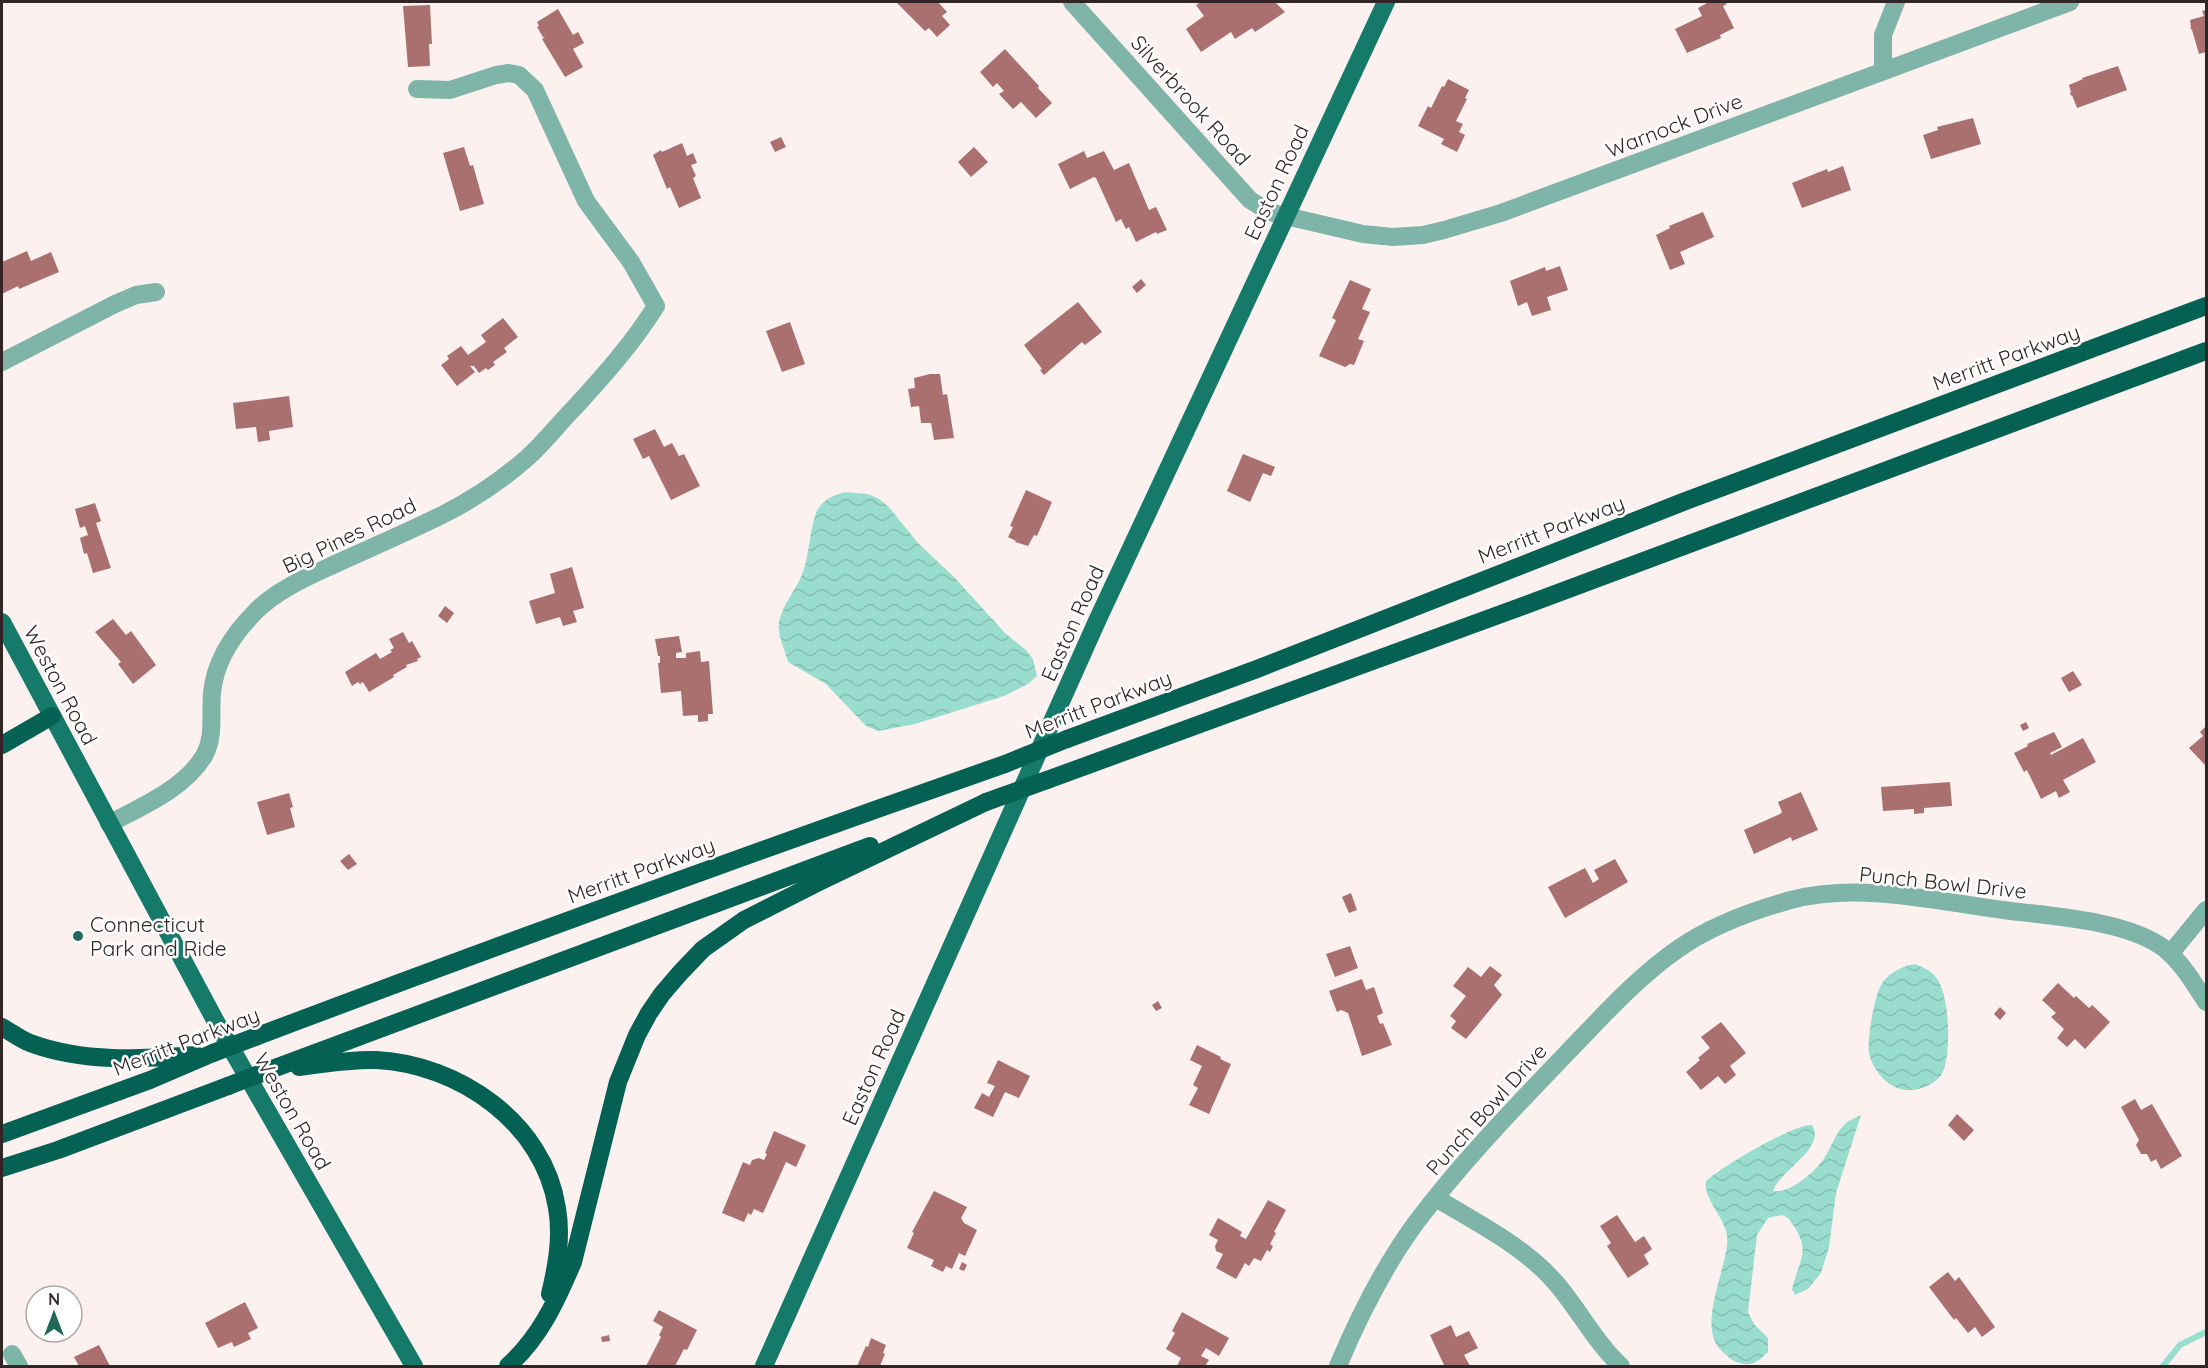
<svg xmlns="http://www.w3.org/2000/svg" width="2208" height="1368" viewBox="0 0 2208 1368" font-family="Quicksand,sans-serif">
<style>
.water{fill:url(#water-waves)}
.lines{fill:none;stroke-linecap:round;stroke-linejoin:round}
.stream{stroke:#99ddce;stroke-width:6}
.building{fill:#a9706f}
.minor{stroke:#7fb5a8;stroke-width:18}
.major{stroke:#157a69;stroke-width:18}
.highway{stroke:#056153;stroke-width:18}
.highway-bridge{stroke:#056153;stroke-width:18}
.poi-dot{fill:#21675a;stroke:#fff;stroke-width:2}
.labels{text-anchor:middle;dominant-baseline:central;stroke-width:5;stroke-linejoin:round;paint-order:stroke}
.street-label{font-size:21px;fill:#312625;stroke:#fff}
.poi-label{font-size:21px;fill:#312625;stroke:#fff;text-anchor:start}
</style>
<defs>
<pattern id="water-waves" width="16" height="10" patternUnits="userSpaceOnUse" patternTransform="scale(1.5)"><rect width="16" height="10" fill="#99ddce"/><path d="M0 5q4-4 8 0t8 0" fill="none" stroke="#84beb1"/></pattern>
</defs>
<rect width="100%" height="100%" fill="#fdf1f0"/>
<path class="water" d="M845 492 868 494 879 499 888 506 918 543 954 577 1006 634 1025 649 1033 659 1037 676 1028 684 1004 696 915 724 878 731 866 726 826 684 788 662C785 650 777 635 779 622 783 603 797 589 803 572 809 556 811 520 818 509 824 499 834 495 845 492Z
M1915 964C1922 967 1930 970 1935 976 1950 993 1951 1048 1944 1069 1939 1084 1920 1091 1906 1090 1888 1089 1872 1069 1869 1053 1867 1039 1874 998 1881 985 1887 974 1902 966 1915 964Z
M1861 1115 1836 1193 1829 1247 1821 1273 1808 1289 1795 1295 1792 1289C1800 1257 1813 1250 1788 1218L1782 1215 1768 1218 1757 1235 1748 1312 1754 1324 1768 1338V1352C1760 1360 1753 1367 1740 1363 1734 1362 1729 1358 1725 1354 1692 1329 1730 1267 1727 1236 1725 1217 1703 1199 1706 1181 1721 1167 1793 1124 1812 1125 1827 1148 1779 1171 1773 1191 1790 1194 1813 1173 1823 1160 1831 1149 1834 1135 1845 1124 1849 1120 1855 1118 1861 1115Z"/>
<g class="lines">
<path class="stream" d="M2163 1366 2180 1345 2206 1332"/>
</g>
<path class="building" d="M896 2H938L947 12 942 16 950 25 937 37 929 28 925 31Z
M1201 2H1275L1285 12 1255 32 1252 28 1235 39 1231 32 1201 52 1186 29 1204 16 1196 5Z
M1706 2H1725L1727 4 1723 6 1734 28 1720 35 1721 38 1687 53 1675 29 1702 16 1698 8 1707 3Z
M430 5 432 44H429L430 66 408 67 403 6Z
M558 9 573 35 578 32 584 43 573 49 583 67 565 77 542 39 545 37H543L537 27 539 26 537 22Z
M2206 10V52L2199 54 2192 30 2190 28H2191L2190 20 2204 16 2202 11Z
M1005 49 1039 86 1038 88 1052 103 1036 118 1021 102 1013 109 999 94 1004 91 997 83 993 87 980 72Z
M2118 66 2127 90 2077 108 2072 95 2071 96 2070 93 2071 92 2069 85 2083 79 2082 78Z
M1448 79 1469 90 1465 98 1467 99 1456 121 1463 124 1459 132 1465 135 1457 152 1441 144 1444 139 1418 126 1428 106 1431 108 1442 86 1444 87Z
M1973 118 1981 144 1931 159 1923 135 1938 130 1937 127Z
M781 137 786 147 775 152 770 142Z
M682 143 687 156 693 153 697 163 691 165 696 176 693 178 701 198 679 208 670 187 667 189 653 155 661 150 662 152Z
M464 147 470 166 473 165 484 204 460 211 443 153Z
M974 147 988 162 971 177 958 162Z
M1084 151 1087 158 1104 151 1114 170 1129 163 1149 210 1156 207 1167 230 1157 234 1156 232 1136 242 1129 227 1126 229 1121 219 1116 222 1096 178 1094 177 1070 189 1058 164Z
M1843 166 1851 190 1802 208 1792 183 1827 169 1828 172Z
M1703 212 1714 237 1680 252 1685 264 1670 270 1656 235 1670 228 1669 226Z
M27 251 31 261 51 252 59 272 19 289 18 286 2 294V262Z
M1560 266 1568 290 1547 297 1551 310 1532 316 1527 302 1518 306 1510 281 1545 267 1546 271Z
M1141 279 1146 285 1137 293 1132 287Z
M1350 280 1371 289 1362 309 1370 312 1358 339 1364 341 1354 365 1350 364 1345 367 1319 356 1336 320 1332 318Z
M1078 302 1102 332 1085 345 1082 342 1044 375 1040 370 1042 369 1024 345Z
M503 318 518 337 504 348 507 352 493 362 495 365 488 370 486 368 479 373 474 366H470L475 372 457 386 441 365 449 359 447 356 461 346 468 355 486 342 481 335Z
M790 322 805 364 782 372 766 331Z
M930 374H940L943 395 947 394 954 438 934 440 931 423H921L919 406 911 407 908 389 915 388 914 378Z
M289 396 293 427 269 431 270 440 258 442 256 427 236 429 233 403Z
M655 429 664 447 672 443 679 456 684 454 700 486 671 500 649 456 643 459 633 439Z
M1243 454 1275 467 1271 476 1263 473 1250 502 1227 491Z
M1026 490 1052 502 1037 536 1034 535 1028 546 1015 542 1016 541 1008 537 1013 527 1010 526Z
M95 503 101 521 96 523 111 568 93 573 87 553 84 554 80 538 88 535 85 526 80 528 75 509Z
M572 567 584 608 573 611 577 622 563 626 560 617 536 624 529 601 555 593 550 574Z
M445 606 454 613 447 623 438 616Z
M113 619 126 635 131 631 156 665 133 684 118 664 121 662 95 632Z
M403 632 409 643 412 641 421 657 417 659 418 661 406 665 407 667 393 675 394 677 369 692 363 682 360 684 358 682 352 686 345 672 376 653 380 659 392 652 390 650 394 648 389 639Z
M679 636 682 652 676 653V658H686V653L700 651 701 662 709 661 713 714H708V721L698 722V715L683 716 681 691 661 693 658 663H660V656H658L655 639Z
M2073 671 2082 685 2069 692 2061 678Z
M2026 722 2029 728 2023 731 2020 725Z
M2206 726V764L2205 765 2189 748 2203 736 2200 732Z
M2054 732 2062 747 2050 753 2051 755 2083 738 2096 762 2063 780 2070 792 2059 798 2056 791 2041 799 2027 770 2024 772 2014 753 2028 746 2027 744Z
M1950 782 1952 806 1924 808V813L1914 814V809L1883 811 1881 787Z
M1801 792 1818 830 1792 841 1791 837 1754 854 1744 830 1780 814 1782 812 1778 802Z
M289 793 293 807 290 808 295 827 267 835 257 802Z
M349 854 357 864 348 870 340 861Z
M1615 859 1628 882 1565 918 1548 887 1585 868 1593 883 1599 879 1594 870Z
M1351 893 1357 910 1349 913 1342 897Z
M1350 946 1358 968 1335 977 1326 954Z
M1490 966 1502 975 1494 985 1502 995 1466 1039 1451 1028 1456 1021 1450 1016 1466 996 1453 986 1468 967 1481 977Z
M1362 979 1366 990 1374 987 1383 1013 1377 1016 1380 1024 1383 1023 1392 1045 1362 1056 1348 1013 1341 1010 1337 1012 1329 991Z
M2058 983 2074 998 2076 996 2089 1008 2092 1005 2110 1022 2085 1049 2075 1039 2067 1047 2057 1038 2064 1029 2051 1017 2056 1013 2042 1000Z
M1158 1001 1162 1008 1156 1011 1152 1005Z
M2000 1007 2006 1013 2000 1020 1994 1014Z
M1721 1022 1746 1053 1730 1066 1736 1075 1725 1084 1718 1076 1701 1090 1686 1072 1700 1060 1698 1058 1710 1048 1701 1037Z
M1197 1045 1221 1057 1220 1059 1231 1064 1209 1114 1189 1105 1198 1088 1193 1085 1202 1066 1190 1060Z
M998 1060 1030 1076 1019 1098 1005 1092 993 1117 974 1108 982 1093 989 1097 995 1086 987 1083Z
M2135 1099 2141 1110 2152 1104 2182 1156 2161 1169 2156 1159 2151 1162 2147 1154H2141L2136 1145 2139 1140 2121 1107Z
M1957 1114 1974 1130 1964 1141 1948 1125Z
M774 1131 806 1145 796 1167 786 1162 763 1213 754 1209 751 1215 748 1213 744 1222 722 1213 743 1162 750 1165 752 1160 759 1158 764 1160 767 1154 765 1153Z
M934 1191 967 1207 961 1218 964 1223 977 1230 965 1256 959 1253 952 1269 946 1266 943 1272 931 1266 934 1260 907 1248 914 1233 912 1232Z
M1268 1200 1286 1210 1274 1232 1276 1233 1270 1244 1273 1246 1270 1252 1267 1250 1261 1261 1254 1258 1249 1266 1245 1263 1236 1279 1216 1268 1223 1254 1216 1251 1215 1246 1218 1240 1209 1235 1218 1218 1242 1232 1240 1236 1246 1239Z
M1617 1215 1635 1242 1644 1236 1652 1249 1644 1255 1649 1264 1628 1278 1607 1246 1611 1243 1600 1226Z
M962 1262 967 1265 964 1271 959 1269Z
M1948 1272 1955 1281 1959 1277 1995 1327 1982 1337 1975 1327 1968 1333 1956 1318 1954 1320 1929 1287Z
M245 1302 258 1328 248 1333 251 1339 234 1347 232 1342 218 1348 205 1323Z
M659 1310 697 1330 687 1350 684 1349 675 1366H646L661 1337 659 1335 663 1327 653 1321Z
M1182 1312 1229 1338 1219 1356 1206 1348 1201 1356 1209 1360 1205 1366H1177L1181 1358 1166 1349 1175 1333 1172 1331Z
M1451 1325 1456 1337 1469 1331 1478 1348 1464 1355 1470 1366H1440L1444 1365 1430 1335Z
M609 1335 610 1341 602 1342 601 1337Z
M871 1338 886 1345 883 1353 885 1354 880 1366H857L866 1346 868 1347Z
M99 1345 110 1366H79L74 1357Z"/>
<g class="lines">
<path class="minor" d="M1072 2 1250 200 1269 212 1363 234 1393 237 1423 235 1444 230 1501 213 2070 2
M1883 69V35L1896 2
M2 362 115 304 136 295 156 292
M109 824C142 806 184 789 204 756 215 737 210 714 212 693 215 660 233 634 256 611 277 590 307 577 333 565 370 548 408 532 444 514 474 499 502 480 527 458 545 442 560 422 577 405 606 373 633 343 656 306L631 262 586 201 535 90 519 75 509 73 496 75 450 90 417 89
M2170 954 2206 910
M1436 1198C1477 1223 1524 1246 1556 1283 1579 1310 1595 1342 1621 1366
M12 1354 19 1366
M1338 1366C1359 1316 1383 1268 1415 1224 1460 1164 1512 1110 1564 1056 1600 1019 1636 978 1678 949 1712 925 1751 911 1791 900 1859 882 1935 901 2003 910 2049 916 2128 920 2165 949 2182 963 2194 983 2206 1002"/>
<path class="major" d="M2 622 216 1022 414 1366
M764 1366 1097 621 1386 2"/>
<path class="highway" d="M1067 739 1257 669 1683 502 2206 306
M2 745 52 716
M1047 780 1523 606 2206 351
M2 1027C11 1032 20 1039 30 1043 84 1063 141 1059 196 1055
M255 1037C504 943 754 852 1005 764
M299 1067C324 1064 350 1059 376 1060 459 1064 544 1123 557 1208 562 1237 557 1265 550 1294
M267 1071 870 846
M2 1134 150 1080 213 1053
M2 1168 58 1150 228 1086
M508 1366C540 1337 556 1302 573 1262L618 1082 637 1035 649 1013 662 994 680 973 703 949 744 920 815 884 986 802"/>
<path class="highway-bridge" d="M1005 764 1067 739
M986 802 1047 780
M213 1053 255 1037
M228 1086 267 1071"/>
</g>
<circle class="poi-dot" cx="78" cy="936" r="6"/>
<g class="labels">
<g class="street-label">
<text transform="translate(1191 100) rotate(48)">Silverbrook Road</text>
<text transform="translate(1674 125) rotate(-21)">Warnock Drive</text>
<text transform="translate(1276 182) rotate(-65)">Easton Road</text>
<text transform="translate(2006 357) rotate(-20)">Merritt Parkway</text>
<text transform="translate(1551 529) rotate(-21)">Merritt Parkway</text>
<text transform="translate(349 535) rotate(-26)">Big Pines Road</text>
<text transform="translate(1072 623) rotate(-66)">Easton Road</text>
<text transform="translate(61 685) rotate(62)">Weston Road</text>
<text transform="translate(1098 704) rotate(-21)">Merritt Parkway</text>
<text transform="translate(641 870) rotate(-20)">Merritt Parkway</text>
<text transform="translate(1943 882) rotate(6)">Punch Bowl Drive</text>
<text transform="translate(186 1041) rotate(-21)">Merritt Parkway</text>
<text transform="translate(873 1067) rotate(-66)">Easton Road</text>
<text transform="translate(1486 1109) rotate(-48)">Punch Bowl Drive</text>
<text transform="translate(293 1111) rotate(60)">Weston Road</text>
</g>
<g class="poi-label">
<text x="90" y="924">Connecticut<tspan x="90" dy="24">Park and Ride</tspan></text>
</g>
</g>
<rect width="2208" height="1368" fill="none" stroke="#312625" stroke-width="6"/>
<g transform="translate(54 1314)"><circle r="28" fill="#ffffff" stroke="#ada8a8" stroke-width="1.5"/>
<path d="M0-4.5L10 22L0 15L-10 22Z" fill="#21675a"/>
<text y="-9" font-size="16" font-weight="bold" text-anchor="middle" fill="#312625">N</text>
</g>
</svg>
